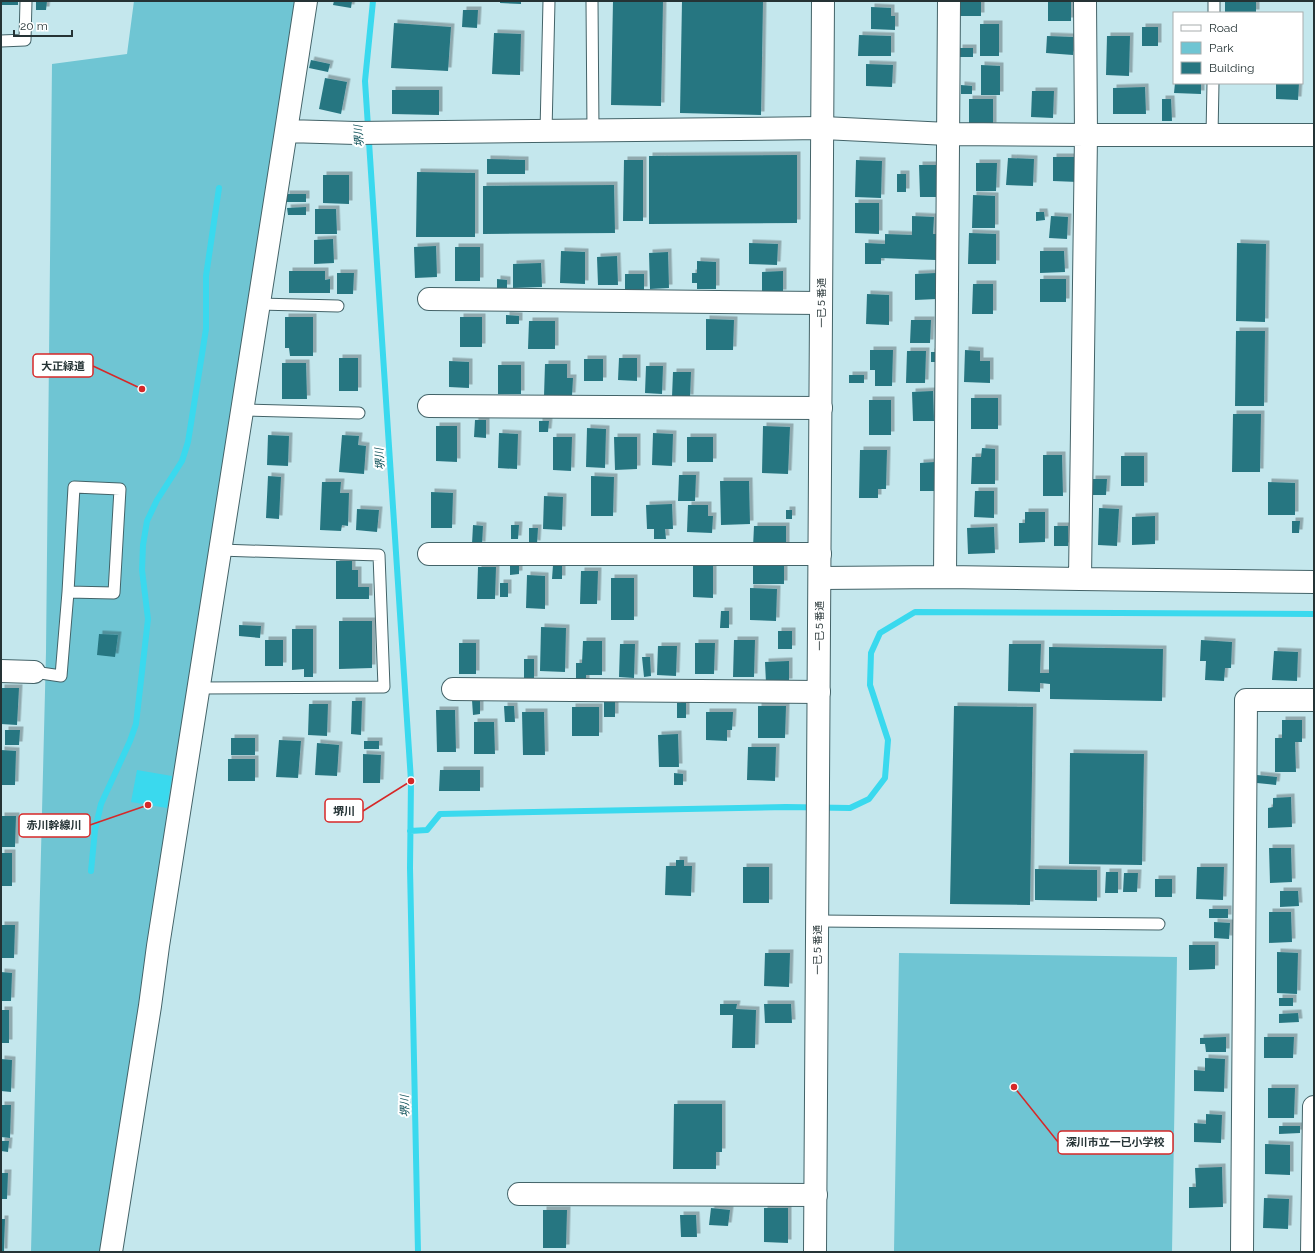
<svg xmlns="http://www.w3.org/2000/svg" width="1315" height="1253" viewBox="0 0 1315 1253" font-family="Raleway,'Noto Sans JP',sans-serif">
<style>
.green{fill:#6fc5d3}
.water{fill:#3ad9ee}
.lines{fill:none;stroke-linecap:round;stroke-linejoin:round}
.stream{stroke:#3ad9ee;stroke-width:6}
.building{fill:#267681;filter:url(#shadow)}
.service-casing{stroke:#436368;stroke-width:13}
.minor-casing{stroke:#436368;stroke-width:24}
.tertiary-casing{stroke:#436368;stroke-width:24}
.service{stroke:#fff;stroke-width:11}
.minor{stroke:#fff;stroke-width:22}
.tertiary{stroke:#fff;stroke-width:22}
.labels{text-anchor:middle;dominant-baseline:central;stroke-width:4;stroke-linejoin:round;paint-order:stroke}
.street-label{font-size:10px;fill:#253335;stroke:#fff}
.water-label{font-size:11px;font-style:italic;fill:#0d5058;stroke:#fff}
.leader{fill:none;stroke:#d62828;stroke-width:1.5}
.callout-dot{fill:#d62828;stroke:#fff;stroke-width:1.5}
.callout{fill:#fff;stroke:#d62828;stroke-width:1.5}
.callout-label{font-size:11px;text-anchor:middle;font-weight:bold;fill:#253335}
</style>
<defs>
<filter id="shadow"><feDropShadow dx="3.5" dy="-3.5" stdDeviation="0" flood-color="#0004"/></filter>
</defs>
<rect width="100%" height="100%" fill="#c4e7ed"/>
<path class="green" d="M134 1H297L276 126 141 989 103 1252H31L46 652 52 64 127 54Z
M899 953 1177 957 1172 1252H894Z"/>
<path class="water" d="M137 770 172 776 167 808 131 802Z"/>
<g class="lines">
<path class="stream" d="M373 1 365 81 411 781 410 868 418 1252
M410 831 427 830 440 814 786 807 850 808 869 799 885 778 888 740 870 685 871 653 880 633 915 612 1314 614
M91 871 95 830 101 804 130 741 136 724 148 619 142 570 143 545 147 521 157 500 182 461 188 442 206 329V276L219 188"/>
</g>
<path class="building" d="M1 1H18V5H1Z
M36 1H47L46 10H36Z
M334 1H352L351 8 333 5Z
M500 1H521V4L500 3Z
M613 1H663L661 106 611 105Z
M682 1H763L761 115 680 113Z
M960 1H981V16H960Z
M1048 1H1071V21H1048Z
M1225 1H1256V13H1225Z
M871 7 891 8V16H895V30L871 29Z
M463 10H478L477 28 462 27Z
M394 23 451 27 448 71 391 68Z
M980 24H999V56H980Z
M1142 27H1158V46H1142Z
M494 33 521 34 520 75 492 74Z
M859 35 891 36V56H858Z
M1047 36 1073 37V55L1046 53Z
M1107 36H1130L1129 76 1106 75Z
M959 48H973V57H959Z
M311 60 330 64 328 72 309 68Z
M866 64 893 65 892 87 866 86Z
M981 65 1000 66V95H981Z
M325 78 347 82 341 114 319 109Z
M1175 83H1201V94L1174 93Z
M1276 83H1299L1298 100 1276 99Z
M961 85 972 86V94H961Z
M1145 87 1146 114H1113V88Z
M392 90H439V115L392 114Z
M1032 91H1054L1053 118 1031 117Z
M969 99H993V126L969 125Z
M1162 99H1171L1172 121H1162Z
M797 155V223L649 224V156Z
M1053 157H1078V182L1053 181Z
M1008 158 1034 159 1033 186 1006 185Z
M487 159 525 160V174H487Z
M624 160H643V221H623Z
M856 160 882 161 881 198 855 197Z
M976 163H997L996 191H976Z
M919 165H936L937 197H920Z
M417 172 475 173V237H416Z
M897 174H906V192H897Z
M323 175H349V204L323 203Z
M614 185 615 233 483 234V186Z
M286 194H306V202H286Z
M973 195 995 196V228H972Z
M855 203H879V234L855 233Z
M306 207V215H288L287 208Z
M315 209H336L337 234H315Z
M1036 212H1044L1045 220 1036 221Z
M912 216 934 217 933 234H937L936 260 881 258V264H865V243L885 244V234L912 235Z
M1051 216 1068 217 1067 239 1049 238Z
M969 233 996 234V264H968Z
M333 239 334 263 314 264V240Z
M749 243 778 244 777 265 749 264Z
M1237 243 1266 244 1265 322 1236 321Z
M436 246 437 277 415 278 414 247Z
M455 247H480V281H455Z
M561 251 585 252V284L560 283Z
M1040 251H1064L1065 272 1040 273Z
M668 252 669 288 650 289 649 253Z
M617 256 618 285H598L597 257Z
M697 261 716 262V289H697V283H692V273H697Z
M541 263 542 287 513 288V264Z
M289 271H325V280L330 279V293H289Z
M783 271V293H762V272Z
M337 273H354L353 294H337Z
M936 273 937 299 915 300V274Z
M625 274H644V290H625Z
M497 279 507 280V288H497Z
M1040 279H1066V302H1040Z
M973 284H993V314H972Z
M867 294 889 295V325L866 324Z
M506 315 519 316V324H506Z
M285 317H313V356H290L289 348H285Z
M460 317H482V347H460Z
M706 319 734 320 733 350H706Z
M911 320H931L930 343H910Z
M529 321H555V349H528Z
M1236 331H1265L1264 406H1235Z
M870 350H893L892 386H875V370H870Z
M965 350 980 351V361H990V383L964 382Z
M907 351H926L925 383H906Z
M931 352H941V362H931Z
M339 358H358V391H339Z
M619 358H637V381L618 380Z
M584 359H603V381H584Z
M449 361 469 362V388L449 387Z
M282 363H306L307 399H282Z
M545 364H567V378H573L572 396H544Z
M498 365H521V394H498Z
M646 366H663L662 394 645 393Z
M673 372H691L690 398 672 397Z
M849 375H864V383H849Z
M933 391 934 421H913L912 392Z
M971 398H998V429H971Z
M869 400H891V435H869Z
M1233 414H1261L1260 472H1232Z
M475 420H486V438L474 437Z
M539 421H549L548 432H539Z
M436 426H457V462L436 461Z
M763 426 790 427 788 474 762 473Z
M587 428 606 429 605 468 586 467Z
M499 433 518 434 517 469 498 468Z
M653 433 673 434 672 466 652 465Z
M268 435 289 436 288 466 267 465Z
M342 435 359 436 358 445 366 446 364 474 339 472Z
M553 437H572L571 471 553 470Z
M614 437H637V469L615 470Z
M687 437H713V462H687Z
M982 448 995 449V484H971L972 457H981Z
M860 450H887L886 489H878V498H859Z
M1043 455H1062L1063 496H1043Z
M1121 456H1144V486H1121Z
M935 462V491H920V463Z
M679 475H696L695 501H678Z
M268 476 281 477 279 519 266 518Z
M591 476 614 477 613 516H591Z
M1092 479H1107L1106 495H1091Z
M720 481H749L750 524 721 525Z
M322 482H341L340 493H349L348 526 342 525 341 531 320 530Z
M1268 482 1295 483V515H1268Z
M975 491H994V518L974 517Z
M431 492 453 493 452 528H431Z
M544 496 563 497 562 530 543 529Z
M672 504 673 529H665L666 539H654V529H647L646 505Z
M688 505H708V516H713L712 533 687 532Z
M1099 508 1119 509 1117 546 1098 545Z
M357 509 379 510 377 532 356 530Z
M786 510H792V519H786Z
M1025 512H1045V542L1019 543V523H1025Z
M1155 516V544L1132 545V517Z
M1292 521H1300L1299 533H1292Z
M473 525 483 526 482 545 472 544Z
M511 525H519L518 539H511Z
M754 526H786V547H753Z
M1054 526H1068V546H1054Z
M994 527 995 553 968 554 967 528Z
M529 528H538L537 544 529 543Z
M336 561H352V570H358V587H369V599H336Z
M753 561 784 562V584H753Z
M510 562H519V574L510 575Z
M553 565H562V579H552Z
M693 566H713V598L693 597Z
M478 567H496L495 599H477Z
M581 571H598L597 604H580Z
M527 575 545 576V609L526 608Z
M611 578H634V620H611Z
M500 583H508V597H500Z
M750 588 777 589 776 621 750 620Z
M721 611H729V628H720Z
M339 621H372V668L339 669Z
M239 625 261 626 260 638 239 636Z
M541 627 566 628 565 672 540 671Z
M292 629H313V677H304V669L292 670Z
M778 631H792V649H778Z
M99 634 118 635 115 657 97 655Z
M265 640H283V666H265Z
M734 640H755L754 677H733Z
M1201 640 1232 642 1231 668H1225L1224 681 1205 680 1206 661H1200Z
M583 641H602V675H586V683L576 682V663H582Z
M459 643H476V674H459Z
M695 643H715L714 674H695Z
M620 644H635L634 678 619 677Z
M1009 644H1041L1040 673H1049V647L1163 649 1162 701 1050 699V684L1040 683V692L1008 691Z
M658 646H677L676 676 657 675Z
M1274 651 1298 652 1297 681 1272 680Z
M642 657H650L651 676 644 677Z
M524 659H534V680H524Z
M789 661V682L766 683 765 662Z
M1 688H19L17 725 1 724Z
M480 699V714L473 715 472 700Z
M352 701H362L361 735 351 734Z
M604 702H615V717H604Z
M677 703H686V718H677Z
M309 704H328L327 736 308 735Z
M504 706H514L515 722H505Z
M758 706H786L785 738H758Z
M954 706 1033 707 1030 905 950 904Z
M572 707H599V736H572Z
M436 710H455L456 752H437Z
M522 712H544L545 755H523Z
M706 712H733L732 730H727V741L706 740Z
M1282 720H1302V742H1295L1296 772H1275V738H1282Z
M474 722H494L495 754H474Z
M5 730H20L19 745H5Z
M678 734 679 767H659L658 735Z
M231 738H255V755H231Z
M279 740 301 741 298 778 276 777Z
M364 741H379V749H364Z
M317 743 339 745 337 776 315 775Z
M748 747H776L775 781 747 780Z
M1 750 16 751 15 785H1Z
M1070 753 1144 754 1142 865 1069 864Z
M363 754 381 755 380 783H363Z
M228 759H255V781H228Z
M440 770H480V791H439Z
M674 773 683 774V785H674Z
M1257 775 1277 777 1276 785 1257 783Z
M1291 797 1292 827 1268 828V808L1273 807V798Z
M1 816H16L15 847H1Z
M1269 848H1291L1292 882 1270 883Z
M1 853H12V886H1Z
M676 860H684V866H692L691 896 665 895 666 866H676Z
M743 867H769V903H743Z
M1197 867H1224L1223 900 1196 899Z
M1035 869 1097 870V901L1035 900Z
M1106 872H1118V893H1105Z
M1124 873H1138L1137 892H1123Z
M1155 879H1172V897H1155Z
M1280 891H1298L1299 906 1280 907Z
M1209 909H1228V918H1209Z
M1269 912H1291L1292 942 1269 943Z
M1214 922 1230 923 1229 939 1214 938Z
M1 925H15L14 958H1Z
M1189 945H1215V969L1189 970Z
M1277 952 1298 953 1297 994 1277 993Z
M765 953H790L789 987 764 986Z
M1 972 12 973 11 1001H1Z
M1279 998H1293V1006H1279Z
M720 1004H737L736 1009 756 1010 755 1048H732L733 1015H720Z
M764 1004H791L792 1023H765Z
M1 1010H9V1043H1Z
M1298 1013 1299 1022 1279 1023V1014Z
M1226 1037V1052H1206L1205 1044H1200V1038Z
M1264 1037H1294L1293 1058H1264Z
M1205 1058 1225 1059 1224 1092 1194 1091V1070L1205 1071Z
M1 1059 12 1060 11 1092 1 1091Z
M1268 1088H1295L1294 1118H1268Z
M674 1104H722V1152H716V1169H673Z
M1 1105H11L10 1138 1 1137Z
M1206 1114 1222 1115 1221 1143 1194 1142V1123L1206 1124Z
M1279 1126H1300V1133L1279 1134Z
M1 1141H9L8 1152 1 1151Z
M1265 1144 1290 1145V1175L1265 1174Z
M1222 1167 1223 1207 1189 1208V1187H1196L1195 1168Z
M1 1173H8L7 1199H1Z
M1264 1198 1289 1199 1288 1229 1263 1228Z
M711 1208 730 1210 728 1226 709 1225Z
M764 1208H788V1243L764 1242Z
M543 1210H567L566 1248H543Z
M680 1215H696L697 1237H681Z
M1 1219H5L4 1252H1Z"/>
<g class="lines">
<defs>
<path id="service" d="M592 1 593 131
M1214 13V1
M1 41 25 40 26 1
M546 131 549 1
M1212 135 1213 83
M259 304 338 306
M242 410 359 413
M34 672 61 676 68 592 114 593 120 489 74 487 68 592
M199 688 384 687 379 555 220 550
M818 921 1159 924"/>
<path id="minor" d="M286 131 356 133 823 128 948 134 1086 135H1314
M429 299 821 303
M429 406 821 408
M429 554H820
M945 577 949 1
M820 578 945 577 1080 579 1086 135 1085 1
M1080 579 1314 582
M453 689 819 692
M519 1194 816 1195
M111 1252 150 1006 158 946 286 131 306 1
M1242 1252 1246 700H1314
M1312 1252 1314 1107"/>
<path id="tertiary" d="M1 671 34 672
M815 1252 823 1"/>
</defs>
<use href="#service" class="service-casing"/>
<use href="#minor" class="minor-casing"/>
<use href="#tertiary" class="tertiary-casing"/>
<use href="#service" class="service"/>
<use href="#minor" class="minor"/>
<use href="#tertiary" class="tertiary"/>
</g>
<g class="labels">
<g class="street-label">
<text transform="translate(821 303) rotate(-90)">一已５番通</text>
<text transform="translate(819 626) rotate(-90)">一已５番通</text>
<text transform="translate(817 950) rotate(-90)">一已５番通</text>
</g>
<g class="water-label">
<text transform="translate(359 136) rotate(-94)">堺川</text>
<text transform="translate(380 459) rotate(-94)">堺川</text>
<text transform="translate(405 1106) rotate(-91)">堺川</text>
</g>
</g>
<path class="leader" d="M142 389L93 366M411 781L363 811M148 805L90 825M1014 1087L1058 1142"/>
<g class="callout-dot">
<circle cx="142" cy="389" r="4"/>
<circle cx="411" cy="781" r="4"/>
<circle cx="148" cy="805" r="4"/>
<circle cx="1014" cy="1087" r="4"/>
</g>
<g class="callout">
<rect x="33" y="354" width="60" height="23" rx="4"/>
<rect x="325" y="799" width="38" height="23" rx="4"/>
<rect x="19" y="814" width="71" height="23" rx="4"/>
<rect x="1058" y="1131" width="115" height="23" rx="4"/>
</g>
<g class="callout-label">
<text x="63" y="370">大正緑道</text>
<text x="344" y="815">堺川</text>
<text x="54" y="829">赤川幹線川</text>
<text x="1115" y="1146">深川市立一已小学校</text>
</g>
<rect width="1315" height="1253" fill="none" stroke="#253335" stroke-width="4"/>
<rect x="1173" y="12" width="130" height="72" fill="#ffffff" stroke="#a8adae"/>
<rect x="1181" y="25" width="20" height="6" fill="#ffffff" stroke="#a8adae"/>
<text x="1209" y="32" font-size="12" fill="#253335">Road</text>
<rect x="1181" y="42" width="20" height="12" fill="#6fc5d3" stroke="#a8adae"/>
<text x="1209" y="52" font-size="12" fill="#253335">Park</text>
<rect x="1181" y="62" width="20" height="12" fill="#267681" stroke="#a8adae"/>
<text x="1209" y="72" font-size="12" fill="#253335">Building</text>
<path d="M14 30v6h58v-6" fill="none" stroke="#253335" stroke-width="2"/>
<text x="20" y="30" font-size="12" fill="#253335" stroke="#ffffff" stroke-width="3" paint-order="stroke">20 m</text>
</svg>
